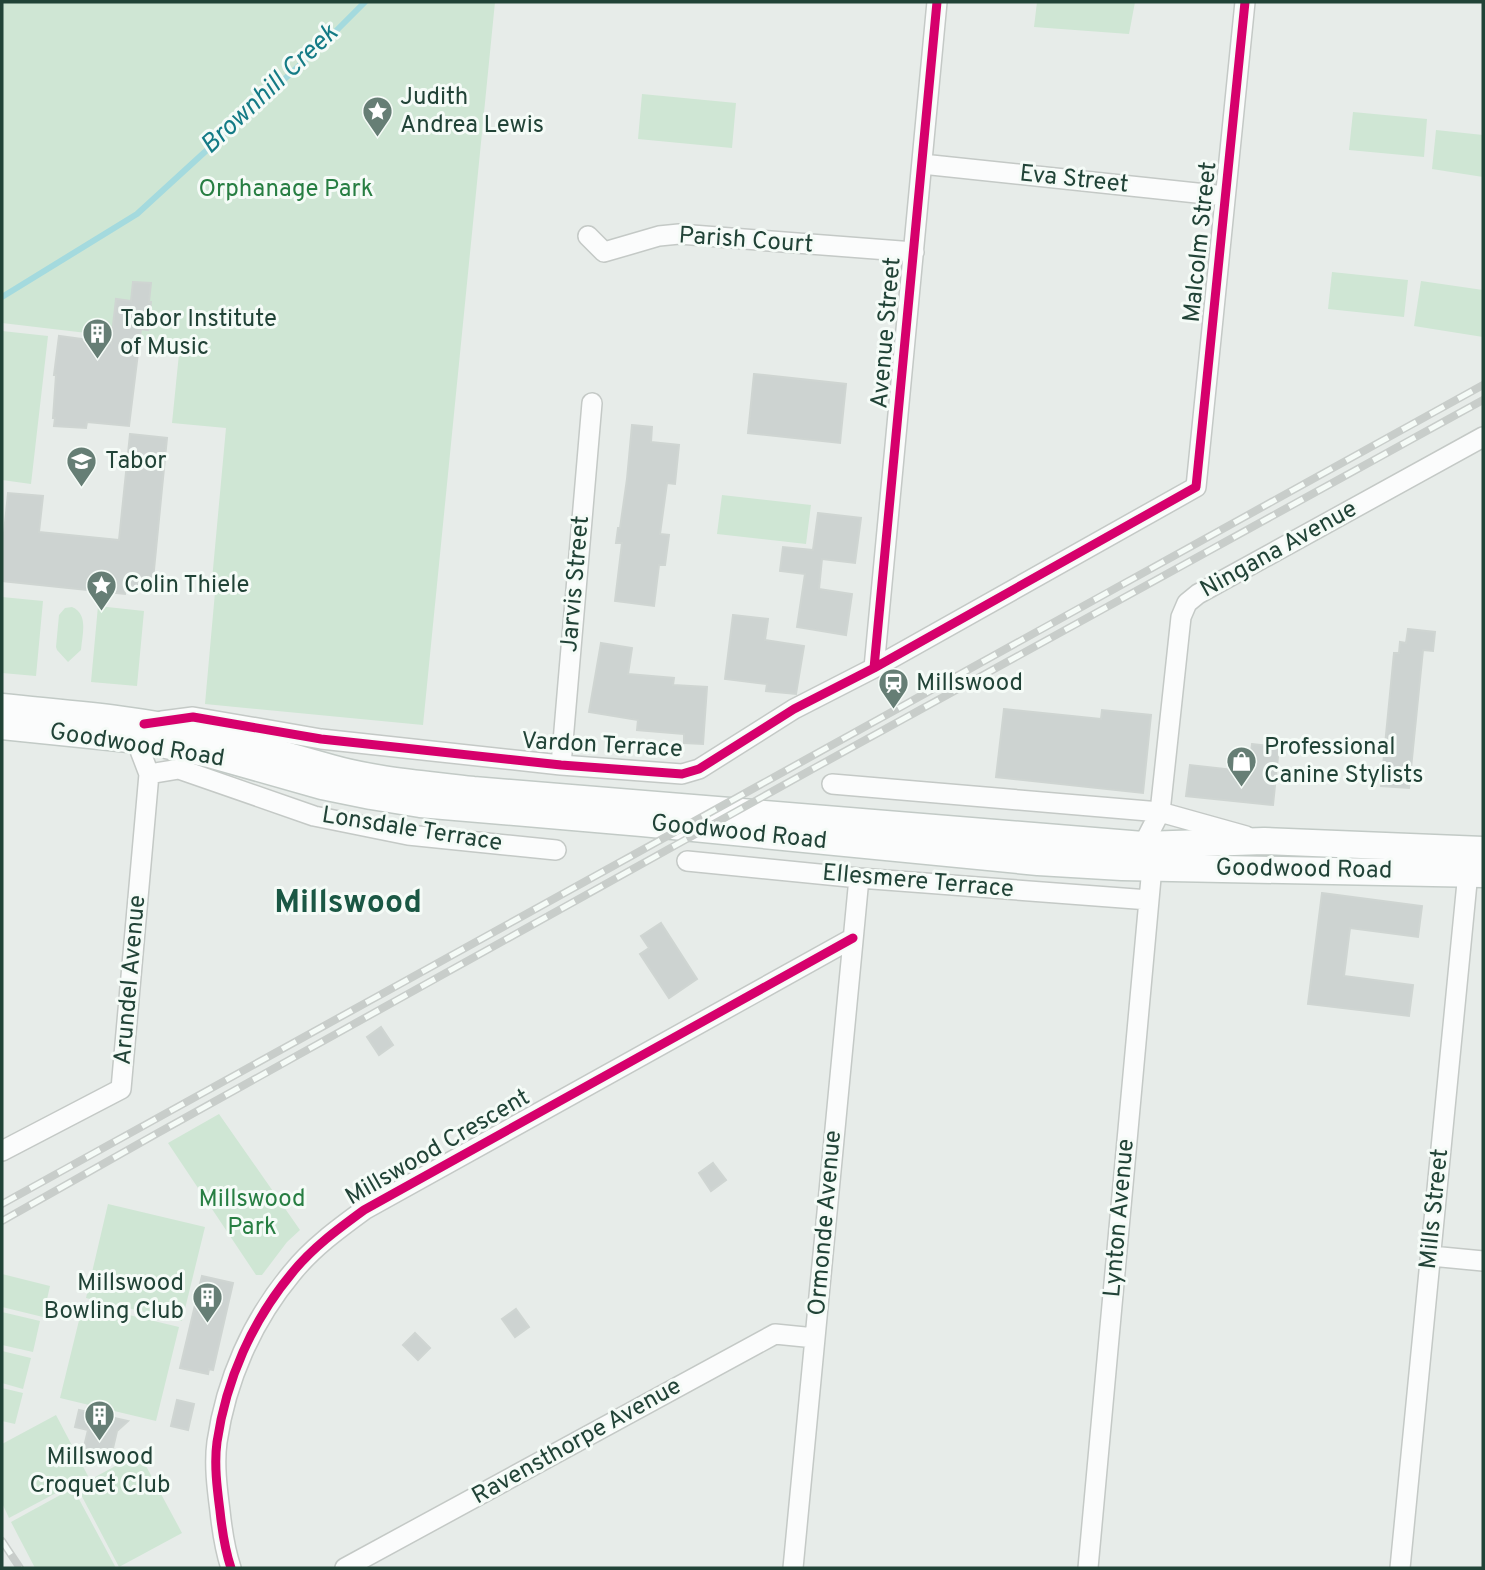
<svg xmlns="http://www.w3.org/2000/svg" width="1485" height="1570" viewBox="0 0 1485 1570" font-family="Overpass,sans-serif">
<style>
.green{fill:#cfe6d4}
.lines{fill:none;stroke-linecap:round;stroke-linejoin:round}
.stream{stroke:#a4dade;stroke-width:6}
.building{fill:#cdd3d1;stroke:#cfd5d2;stroke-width:2}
.minor-casing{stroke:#c4c9c6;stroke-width:22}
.secondary-casing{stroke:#c2cac6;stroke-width:29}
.minor{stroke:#fbfcfc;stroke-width:19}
.secondary{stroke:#fbfcfc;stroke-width:26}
.rail-casing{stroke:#c8cdca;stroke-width:8}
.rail{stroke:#f5fbf7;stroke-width:5;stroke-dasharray:16;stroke-linecap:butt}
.cycleway-casing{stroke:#f5fbf7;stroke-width:13}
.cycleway{stroke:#d6006c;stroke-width:9}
.labels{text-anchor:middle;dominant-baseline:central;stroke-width:6;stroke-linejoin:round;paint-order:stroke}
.poi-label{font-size:24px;fill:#214337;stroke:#f5fbf7;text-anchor:start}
.street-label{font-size:24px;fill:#214337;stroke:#f5fbf7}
.park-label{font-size:24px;fill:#277e42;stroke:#f5fbf7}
.water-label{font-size:26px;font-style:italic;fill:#147b86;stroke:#f5fbf7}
.district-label{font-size:32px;font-weight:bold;fill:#1a5744;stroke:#f5fbf7}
</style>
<rect width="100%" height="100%" fill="#e7ece9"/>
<path class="green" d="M2 2H495L423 725 205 704 216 581 212 580 226 428 172 423 180 344 2 323Z
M1037 2H1135L1129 34 1034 27Z
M642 94 736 103 732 148 638 139Z
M1353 112 1427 119 1424 157 1349 150Z
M1436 130 1483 135V177L1432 169Z
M1332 272 1408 280 1404 317 1328 309Z
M1421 281 1483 290V337L1414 326Z
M2 331 48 336 31 484 2 480Z
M722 495 811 505 806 544 717 534Z
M2 597 43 601 36 676 2 673Z
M98 606 144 611 137 686 91 682Z
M72 607C89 614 82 635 81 650L68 662 57 650 56 647 59 615 65 608Z
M219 1114 300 1230 287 1242 262 1275H256L168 1143Z
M108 1204 205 1227 182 1321 86 1298Z
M2 1274 50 1286 43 1317 2 1307Z
M83 1304 179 1327 156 1421 60 1398Z
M2 1312 40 1321 33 1352 2 1345Z
M2 1351 31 1358 23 1389 2 1383Z
M2 1388 23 1393 15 1424 2 1421Z
M56 1415 88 1476 9 1518 2 1503V1444Z
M139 1453 182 1533 119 1567 77 1487Z
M73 1488 116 1568H35L11 1522Z"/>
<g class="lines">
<path class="stream" d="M2 297 137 214 325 42 365 2"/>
</g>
<path class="building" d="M133 282 151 283 149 302H151L148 330 141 329 129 426 87 422 86 428 54 426 55 418H53L56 375H54L59 336 111 343 116 299 131 301Z
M754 374 846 384 840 443 748 433Z
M632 425 652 427 651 442 679 445 675 484 667 483 660 534 669 535 665 565H659L654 606 615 601 622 543H616L618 528H620L627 479Z
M130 434 167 438 152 590 126 587 125 594 2 581V553L8 493 43 496 39 532 119 540Z
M818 513 861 518 855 563 822 559 819 589 852 594 846 635 797 627 805 574 780 571 783 547 813 550Z
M733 615 768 619 765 640 804 646 796 694 766 691 767 684 725 679Z
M1408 629 1435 632 1433 651 1423 650 1409 788 1381 786 1394 653H1399L1400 642 1406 643Z
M601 643 632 648 628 674 674 678 673 685 707 687 703 744 684 743V734L637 730 638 720 589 712Z
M1004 709 1101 719 1102 710 1151 715 1143 793 996 777Z
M1252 744 1279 747 1273 805 1186 796 1190 765 1234 770 1235 758 1250 760Z
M1322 893 1422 906 1418 937 1350 928 1344 976 1413 985 1409 1016 1308 1004Z
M661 923 697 979 669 998 640 954 649 948 641 936Z
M381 1027 393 1045 379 1055 367 1037Z
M713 1163 726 1180 711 1191 699 1173Z
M202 1276 233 1283 213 1370 209 1369 208 1374 180 1368Z
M516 1309 529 1327 515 1337 502 1319Z
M415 1333 430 1348 418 1360 403 1345Z
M177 1400 194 1404 188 1430 171 1426Z
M79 1410 128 1421 117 1431 110 1461 82 1455 88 1430 75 1427Z"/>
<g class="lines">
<defs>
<path id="minor" d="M922 164 1225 196
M588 236 604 252 659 236 679 234 914 252
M874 668 937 2
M162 721 193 717 321 739 561 765 682 774 699 769 794 709 874 668 1196 487 1245 2
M561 765 592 403
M149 774 179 769 314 816 408 835 556 850
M832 784 1160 812 1246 836
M1143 845 1160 812 1181 617 1187 603 1198 594 1483 437
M687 861 859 878 1149 900
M2 1151 121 1089 149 774 136 740
M1431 1256 1483 1261
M231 1568C225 1550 222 1530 220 1511 217 1488 214 1464 217 1442 226 1380 252 1321 292 1273 312 1248 338 1229 364 1210L853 938
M345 1568 775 1334 815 1338
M793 1568 859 878
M1088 1568 1152 867
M1400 1568 1469 862"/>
<path id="secondary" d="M2 707C67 714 133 718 197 733 242 742 287 756 331 768 377 781 426 784 473 790L1143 845 1264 841 1483 850
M2 726 129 739 166 745 209 754 322 786 371 796 420 804 642 823 1038 862 1122 867 1483 874"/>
</defs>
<use href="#minor" class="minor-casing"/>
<use href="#secondary" class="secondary-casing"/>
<use href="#minor" class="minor"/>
<use href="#secondary" class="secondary"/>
<defs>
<path id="rail" d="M2 1204 1483 385
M2 1221 156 1134 818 766 1483 400
M2 1541 20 1568"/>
</defs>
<use href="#rail" class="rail-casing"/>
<use href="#rail" class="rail"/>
<defs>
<path id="cycleway" d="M874 668 937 2
M144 724 193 717 321 739 561 765 682 774 699 769 794 709 874 668 1196 487 1245 2
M231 1568C225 1550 222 1530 220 1511 217 1488 214 1464 217 1442 226 1380 252 1321 292 1273 312 1248 338 1229 364 1210L853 938"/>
</defs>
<use href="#cycleway" class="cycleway-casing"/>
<use href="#cycleway" class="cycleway"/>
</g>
<defs>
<symbol id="sight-pin" viewBox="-11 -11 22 30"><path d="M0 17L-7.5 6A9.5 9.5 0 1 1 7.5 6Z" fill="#667e75" stroke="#f5fbf7"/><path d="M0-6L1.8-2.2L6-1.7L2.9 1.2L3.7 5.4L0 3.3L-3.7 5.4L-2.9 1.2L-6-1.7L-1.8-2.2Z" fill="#fff"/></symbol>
<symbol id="building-pin" viewBox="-11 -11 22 30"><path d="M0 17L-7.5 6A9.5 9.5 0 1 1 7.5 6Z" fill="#667e75" stroke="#f5fbf7"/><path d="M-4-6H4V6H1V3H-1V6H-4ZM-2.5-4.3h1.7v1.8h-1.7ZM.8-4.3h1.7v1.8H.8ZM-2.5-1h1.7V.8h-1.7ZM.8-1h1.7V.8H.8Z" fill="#fff"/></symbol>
<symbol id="university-pin" viewBox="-11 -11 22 30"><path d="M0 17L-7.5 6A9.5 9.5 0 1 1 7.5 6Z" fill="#667e75" stroke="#f5fbf7"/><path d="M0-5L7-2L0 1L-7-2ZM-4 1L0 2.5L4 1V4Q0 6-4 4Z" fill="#fff"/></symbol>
<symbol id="station-pin" viewBox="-11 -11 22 30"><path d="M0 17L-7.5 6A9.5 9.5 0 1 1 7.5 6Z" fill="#667e75" stroke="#f5fbf7"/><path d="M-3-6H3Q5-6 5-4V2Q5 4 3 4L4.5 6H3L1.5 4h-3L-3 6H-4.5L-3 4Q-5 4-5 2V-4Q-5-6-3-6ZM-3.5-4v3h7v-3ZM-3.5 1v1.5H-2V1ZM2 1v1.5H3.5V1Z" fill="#fff"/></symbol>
<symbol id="shop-pin" viewBox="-11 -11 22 30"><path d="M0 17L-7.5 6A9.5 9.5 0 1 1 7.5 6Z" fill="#667e75" stroke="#f5fbf7"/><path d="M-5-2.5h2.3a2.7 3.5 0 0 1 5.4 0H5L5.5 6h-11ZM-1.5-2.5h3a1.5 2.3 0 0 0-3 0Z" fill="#fff"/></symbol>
</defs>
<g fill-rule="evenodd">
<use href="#sight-pin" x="360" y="94" width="35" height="47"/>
<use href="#building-pin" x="80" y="316" width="35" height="47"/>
<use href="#university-pin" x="64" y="444" width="35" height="47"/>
<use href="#sight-pin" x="84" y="568" width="35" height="47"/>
<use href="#station-pin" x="876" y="666" width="35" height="47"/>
<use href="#shop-pin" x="1224" y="744" width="35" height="47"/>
<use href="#building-pin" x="190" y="1280" width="35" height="47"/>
<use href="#building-pin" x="82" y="1398" width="35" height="47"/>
</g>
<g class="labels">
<g class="poi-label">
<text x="400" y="98">Judith<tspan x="400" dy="28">Andrea Lewis</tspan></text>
<text x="120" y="320">Tabor Institute<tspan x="120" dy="28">of Music</tspan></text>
<text x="105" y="462">Tabor</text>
<text x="124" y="586">Colin Thiele</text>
<text x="916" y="684">Millswood</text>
<text x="1264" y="748">Professional<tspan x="1264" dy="28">Canine Stylists</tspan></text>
<text x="184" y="1284" text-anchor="end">Millswood<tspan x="184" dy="28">Bowling Club</tspan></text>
<text x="100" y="1458" text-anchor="middle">Millswood<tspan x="100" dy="28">Croquet Club</tspan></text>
</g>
<g class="street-label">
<text transform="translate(1074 180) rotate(6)">Eva Street</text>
<text transform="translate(746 241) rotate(4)">Parish Court</text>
<text transform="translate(1201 242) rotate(-84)">Malcolm Street</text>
<text transform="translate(887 333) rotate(-85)">Avenue Street</text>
<text transform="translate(1279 550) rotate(-29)">Ningana Avenue</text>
<text transform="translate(576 584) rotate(-85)">Jarvis Street</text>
<text transform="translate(137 746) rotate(9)">Goodwood Road</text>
<text transform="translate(602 746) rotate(3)">Vardon Terrace</text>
<text transform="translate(412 830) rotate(9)">Lonsdale Terrace</text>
<text transform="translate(739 833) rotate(6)">Goodwood Road</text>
<text transform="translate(1304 870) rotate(1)">Goodwood Road</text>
<text transform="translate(918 882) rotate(5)">Ellesmere Terrace</text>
<text transform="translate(131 980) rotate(-85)">Arundel Avenue</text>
<text transform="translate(438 1148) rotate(-30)">Millswood Crescent</text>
<text transform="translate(1435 1209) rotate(-84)">Mills Street</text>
<text transform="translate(1120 1218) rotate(-85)">Lynton Avenue</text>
<text transform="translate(826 1223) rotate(-85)">Ormonde Avenue</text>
<text transform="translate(577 1442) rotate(-29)">Ravensthorpe Avenue</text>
</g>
<g class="park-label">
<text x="286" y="190">Orphanage Park</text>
<text x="252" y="1200">Millswood<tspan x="252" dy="28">Park</tspan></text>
</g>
<g class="water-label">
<text transform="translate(270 90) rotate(-43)">Brownhill Creek</text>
</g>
<g class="district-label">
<text x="348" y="904">Millswood</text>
</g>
</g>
<rect width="1485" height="1570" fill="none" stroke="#214337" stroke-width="7"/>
</svg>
